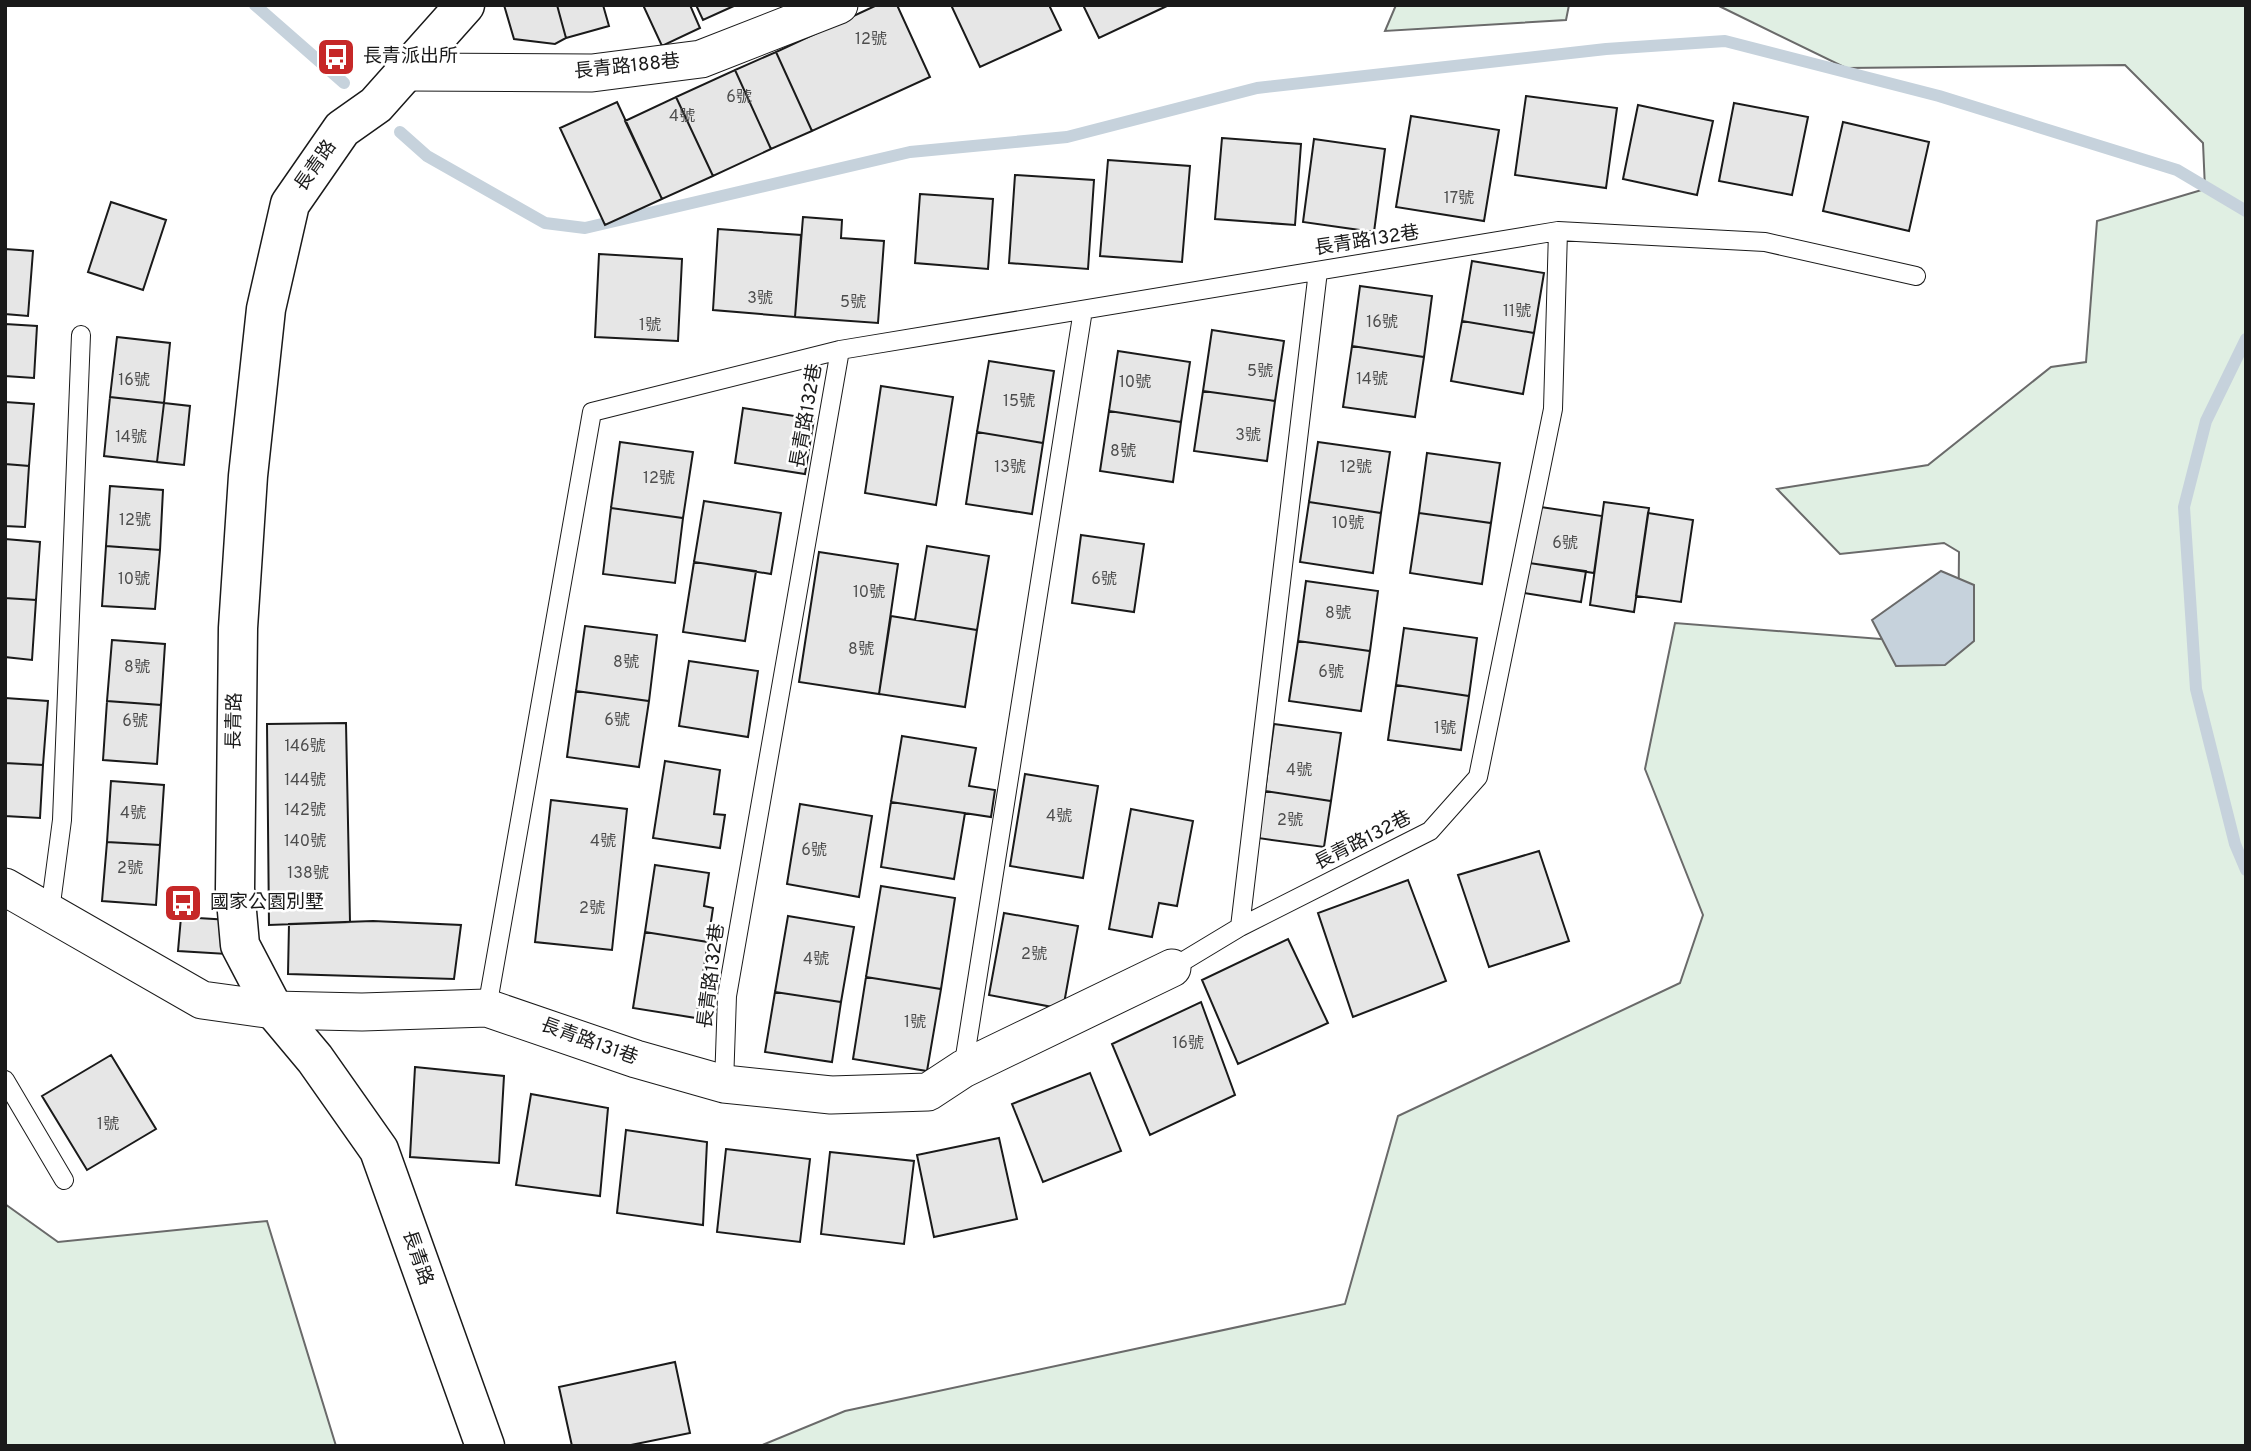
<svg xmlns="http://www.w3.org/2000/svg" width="2251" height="1451" viewBox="0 0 2251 1451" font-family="Overpass,'Noto Sans TC',sans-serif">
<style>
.green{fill:#e0efe3;stroke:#6a6a6a;stroke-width:2}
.water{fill:#c6d2dc;stroke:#6a6a6a;stroke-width:2}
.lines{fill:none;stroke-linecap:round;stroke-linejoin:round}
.stream{stroke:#c6d2dc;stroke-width:12}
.building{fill:#e6e6e6;stroke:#1a1a1a;stroke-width:2}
.lane-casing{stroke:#1a1a1a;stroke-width:20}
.street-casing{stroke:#1a1a1a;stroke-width:39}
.secondary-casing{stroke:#1a1a1a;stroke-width:41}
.lane{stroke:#fff;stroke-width:18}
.street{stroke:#fff;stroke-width:37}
.secondary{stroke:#fff;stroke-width:38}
.labels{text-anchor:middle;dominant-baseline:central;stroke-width:5;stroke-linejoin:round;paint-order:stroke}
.number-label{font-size:16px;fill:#4d4d4d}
.poi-label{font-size:19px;fill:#1a1a1a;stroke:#fff;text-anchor:start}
.street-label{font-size:19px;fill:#1a1a1a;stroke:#fff}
</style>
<rect width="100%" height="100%" fill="#fff"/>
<path class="green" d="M1396 5H1569L1566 20 1385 31Z
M1717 5H2246V1446H760L845 1411 1345 1304 1398 1116 1680 983 1703 915 1645 769 1675 623 1958 645 1959 552 1944 543 1840 554 1777 489 1928 465 2051 367 2086 362 2097 221 2205 189 2203 143 2125 65 1846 68Z
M5 1204 58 1242 267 1221 336 1446H5Z"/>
<path class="water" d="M1941 571 1974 585V641L1945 665 1896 666 1872 620Z"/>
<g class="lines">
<path class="stream" d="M255 5 344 83
M400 132 427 156 545 223 585 228 910 152 1067 137 1257 88 1606 49 1725 41 1939 96 2177 170 2246 211
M2246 339 2206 421 2184 507 2196 689 2235 844 2246 870"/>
</g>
<path class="building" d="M504 5H557L566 38 555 44 514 39Z
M557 5H603L609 26 566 38Z
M643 5H690L700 28 662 46Z
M696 5H736L703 20Z
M877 5H897L930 77 812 131 776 52Z
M951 5H1049L1061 30 980 67Z
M1083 5H1169L1099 38Z
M776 52 812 131 771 149 735 70Z
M735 70 771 149 713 176 676 97Z
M1526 96 1617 108 1606 188 1515 175Z
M676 97 713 176 662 199 625 121Z
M617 102 662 199 605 225 560 128Z
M1734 103 1808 117 1792 195 1719 181Z
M1638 105 1713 121 1697 195 1623 179Z
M1411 116 1499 130 1484 221 1396 207Z
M1843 122 1929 142 1909 231 1823 211Z
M1222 138 1301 144 1295 225 1215 219Z
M1314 139 1385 149 1374 232 1303 222Z
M1108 160 1190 166 1182 262 1100 256Z
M1015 175 1094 180 1088 269 1009 263Z
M920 194 993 199 988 269 915 263Z
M111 202 166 220 143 290 88 272Z
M803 217 842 220 841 238 884 241 878 323 795 317Z
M718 229 801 235 795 317 713 310Z
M5 249 33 251 28 316 5 314Z
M599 254 682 259 678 341 595 337Z
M1472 261 1544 273 1534 333 1462 321Z
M1360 286 1432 296 1424 357 1352 346Z
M1462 321 1534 333 1523 394 1451 381Z
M5 324 37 326 34 378 5 376Z
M1212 330 1284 341 1275 401 1203 391Z
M117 337 170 343 164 403 110 397Z
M1352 346 1424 357 1415 417 1343 407Z
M1118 351 1190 362 1181 422 1109 411Z
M989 361 1054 371 1043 443 977 432Z
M881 386 953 397 936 505 865 493Z
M1203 391 1275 401 1267 461 1194 451Z
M110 397 164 403 157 462 104 456Z
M5 402 34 404 29 466 5 464Z
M164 403 190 406 184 465 157 462Z
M743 408 814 419 805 474 735 463Z
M1109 411 1181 422 1173 482 1100 471Z
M977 432 1043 443 1032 514 966 504Z
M620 442 693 452 683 518 611 508Z
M1318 442 1390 452 1381 513 1309 502Z
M1427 453 1500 463 1491 523 1419 513Z
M5 464 29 466 25 527 5 526Z
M110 486 163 490 160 550 106 546Z
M704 501 781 513 771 574 694 562Z
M1309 502 1381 513 1373 573 1300 562Z
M1604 502 1649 508 1634 612 1590 605Z
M1527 505 1602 516 1594 573 1529 563Z
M611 508 683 518 675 583 603 574Z
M1419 513 1491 523 1482 584 1410 573Z
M1648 513 1693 520 1681 602 1636 596Z
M1081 535 1144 544 1134 612 1072 603Z
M5 539 40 542 36 600 5 598Z
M106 546 160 550 155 609 102 606Z
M927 546 989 556 977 630 915 620Z
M819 552 898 564 879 694 799 682Z
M694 562 756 571 745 641 683 632Z
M1529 563 1586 571 1581 602 1524 593Z
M1306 581 1378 591 1370 651 1298 641Z
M5 598 36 600 32 660 5 657Z
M891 616 977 630 965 707 879 694Z
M585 626 657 635 649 701 576 691Z
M1404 628 1477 638 1469 696 1396 685Z
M112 640 165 644 161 705 107 701Z
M1298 641 1370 651 1361 711 1289 701Z
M689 661 758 671 748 737 679 726Z
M1396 685 1469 696 1461 750 1388 740Z
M576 691 649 701 639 767 567 757Z
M5 698 48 701 43 765 5 763Z
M107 701 161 705 157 764 103 760Z
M346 723 350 922 269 925 267 724Z
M1274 724 1341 733 1331 801 1265 791Z
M902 736 976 748 969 786 995 790 991 817 891 802Z
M665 761 720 770 714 814 725 815 720 848 653 838Z
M5 763 43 765 40 818 5 816Z
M1025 774 1098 786 1083 878 1010 866Z
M111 781 164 785 160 845 107 842Z
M1265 791 1331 801 1324 847 1258 838Z
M551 800 627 809 612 950 535 942Z
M891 802 965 813 954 879 881 867Z
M800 804 872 816 859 897 787 884Z
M1131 809 1193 821 1177 906 1159 903 1152 937 1109 929Z
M107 842 160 845 156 905 102 901Z
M1539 851 1569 941 1489 967 1458 875Z
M655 865 709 873 704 906 713 908 708 942 645 932Z
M1408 880 1446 981 1353 1017 1318 913Z
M881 886 955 898 941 989 866 977Z
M1004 913 1078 926 1063 1009 989 995Z
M788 916 854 927 841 1002 775 992Z
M181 917 230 920 227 954 178 951Z
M373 921 461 925 454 979 288 974 289 924Z
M645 932 708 942 696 1018 633 1008Z
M1288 939 1328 1023 1238 1064 1202 980Z
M866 977 941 989 927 1071 853 1059Z
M775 992 841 1002 832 1062 765 1052Z
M1201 1002 1235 1095 1150 1135 1112 1044Z
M111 1055 156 1129 87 1170 42 1096Z
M415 1067 504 1076 499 1163 410 1157Z
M1090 1073 1121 1151 1043 1182 1012 1104Z
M531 1094 608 1108 600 1196 516 1185Z
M626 1130 707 1142 703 1225 617 1213Z
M999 1138 1017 1219 934 1237 917 1155Z
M726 1149 810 1159 800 1242 717 1232Z
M830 1152 914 1161 904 1244 821 1234Z
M675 1362 690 1433 626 1446H572L559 1387Z"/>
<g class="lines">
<defs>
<path id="lane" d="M1558 231 1765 242 1916 276
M50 911 62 820 81 335
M1240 927 1318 271
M487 1008 592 412 840 350
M963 1069 1083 310
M5 1080 64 1180
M724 1084 727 996 840 350 1558 231 1553 409 1478 777 1430 831 1240 927 1172 968"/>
<path id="street" d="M406 72 592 73 701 59 839 5
M5 887 202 1000 274 1010 362 1012 487 1008 636 1059 724 1084 831 1095 928 1092 963 1069 1172 968"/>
<path id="secondary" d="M465 5 376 105 342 129 290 204 266 309 248 476 238 628 235 889 240 945 274 1010 315 1059 379 1150 485 1446"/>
</defs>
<use href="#lane" class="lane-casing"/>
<use href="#street" class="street-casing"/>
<use href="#secondary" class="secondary-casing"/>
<use href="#lane" class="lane"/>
<use href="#street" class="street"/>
<use href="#secondary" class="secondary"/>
</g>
<defs>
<symbol id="bus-square" viewBox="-11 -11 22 22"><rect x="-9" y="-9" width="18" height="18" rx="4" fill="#c62828" stroke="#fff"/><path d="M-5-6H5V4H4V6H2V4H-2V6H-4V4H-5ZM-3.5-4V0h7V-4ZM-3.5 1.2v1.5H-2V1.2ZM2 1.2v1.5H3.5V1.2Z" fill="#fff"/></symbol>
</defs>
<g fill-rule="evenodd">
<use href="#bus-square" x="314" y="35" width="44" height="44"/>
<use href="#bus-square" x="161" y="881" width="44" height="44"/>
</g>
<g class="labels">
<g class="number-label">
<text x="871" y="40">12號</text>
<text x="739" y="98">6號</text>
<text x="682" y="117">4號</text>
<text x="1459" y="199">17號</text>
<text x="760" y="299">3號</text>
<text x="853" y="303">5號</text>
<text x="1517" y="312">11號</text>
<text x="1382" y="323">16號</text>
<text x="650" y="326">1號</text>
<text x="1260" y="372">5號</text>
<text x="1372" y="380">14號</text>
<text x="134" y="381">16號</text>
<text x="1135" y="383">10號</text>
<text x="1019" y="402">15號</text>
<text x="1248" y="436">3號</text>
<text x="131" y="438">14號</text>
<text x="1123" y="452">8號</text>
<text x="1010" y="468">13號</text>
<text x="1356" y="468">12號</text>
<text x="659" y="479">12號</text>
<text x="135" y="521">12號</text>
<text x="1348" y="524">10號</text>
<text x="1565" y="544">6號</text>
<text x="134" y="580">10號</text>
<text x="1104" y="580">6號</text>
<text x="869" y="593">10號</text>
<text x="1338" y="614">8號</text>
<text x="861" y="650">8號</text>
<text x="626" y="663">8號</text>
<text x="137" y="668">8號</text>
<text x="1331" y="673">6號</text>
<text x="617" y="721">6號</text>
<text x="135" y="722">6號</text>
<text x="1445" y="729">1號</text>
<text x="305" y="747">146號</text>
<text x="1299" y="771">4號</text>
<text x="305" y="781">144號</text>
<text x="305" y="811">142號</text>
<text x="133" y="814">4號</text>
<text x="1059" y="817">4號</text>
<text x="1290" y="821">2號</text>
<text x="305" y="842">140號</text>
<text x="603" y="842">4號</text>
<text x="814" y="851">6號</text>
<text x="130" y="869">2號</text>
<text x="308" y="874">138號</text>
<text x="592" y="909">2號</text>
<text x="1034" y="955">2號</text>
<text x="816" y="960">4號</text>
<text x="915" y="1023">1號</text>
<text x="1188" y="1044">16號</text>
<text x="108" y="1125">1號</text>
</g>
<g class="poi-label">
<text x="363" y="57">長青派出所</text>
<text x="210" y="903">國家公園別墅</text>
</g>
<g class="street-label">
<text transform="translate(627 67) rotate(-6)">長青路188巷</text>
<text transform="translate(316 166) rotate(-55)">長青路</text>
<text transform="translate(1367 241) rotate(-9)">長青路132巷</text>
<text transform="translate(807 416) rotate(-80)">長青路132巷</text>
<text transform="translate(235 721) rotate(-89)">長青路</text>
<text transform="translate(1363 841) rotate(-27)">長青路132巷</text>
<text transform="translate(712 976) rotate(-83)">長青路132巷</text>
<text transform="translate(589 1042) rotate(20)">長青路131巷</text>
<text transform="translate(417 1258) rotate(71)">長青路</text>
</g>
</g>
<rect width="2251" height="1451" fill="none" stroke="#1a1a1a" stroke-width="14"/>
</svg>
